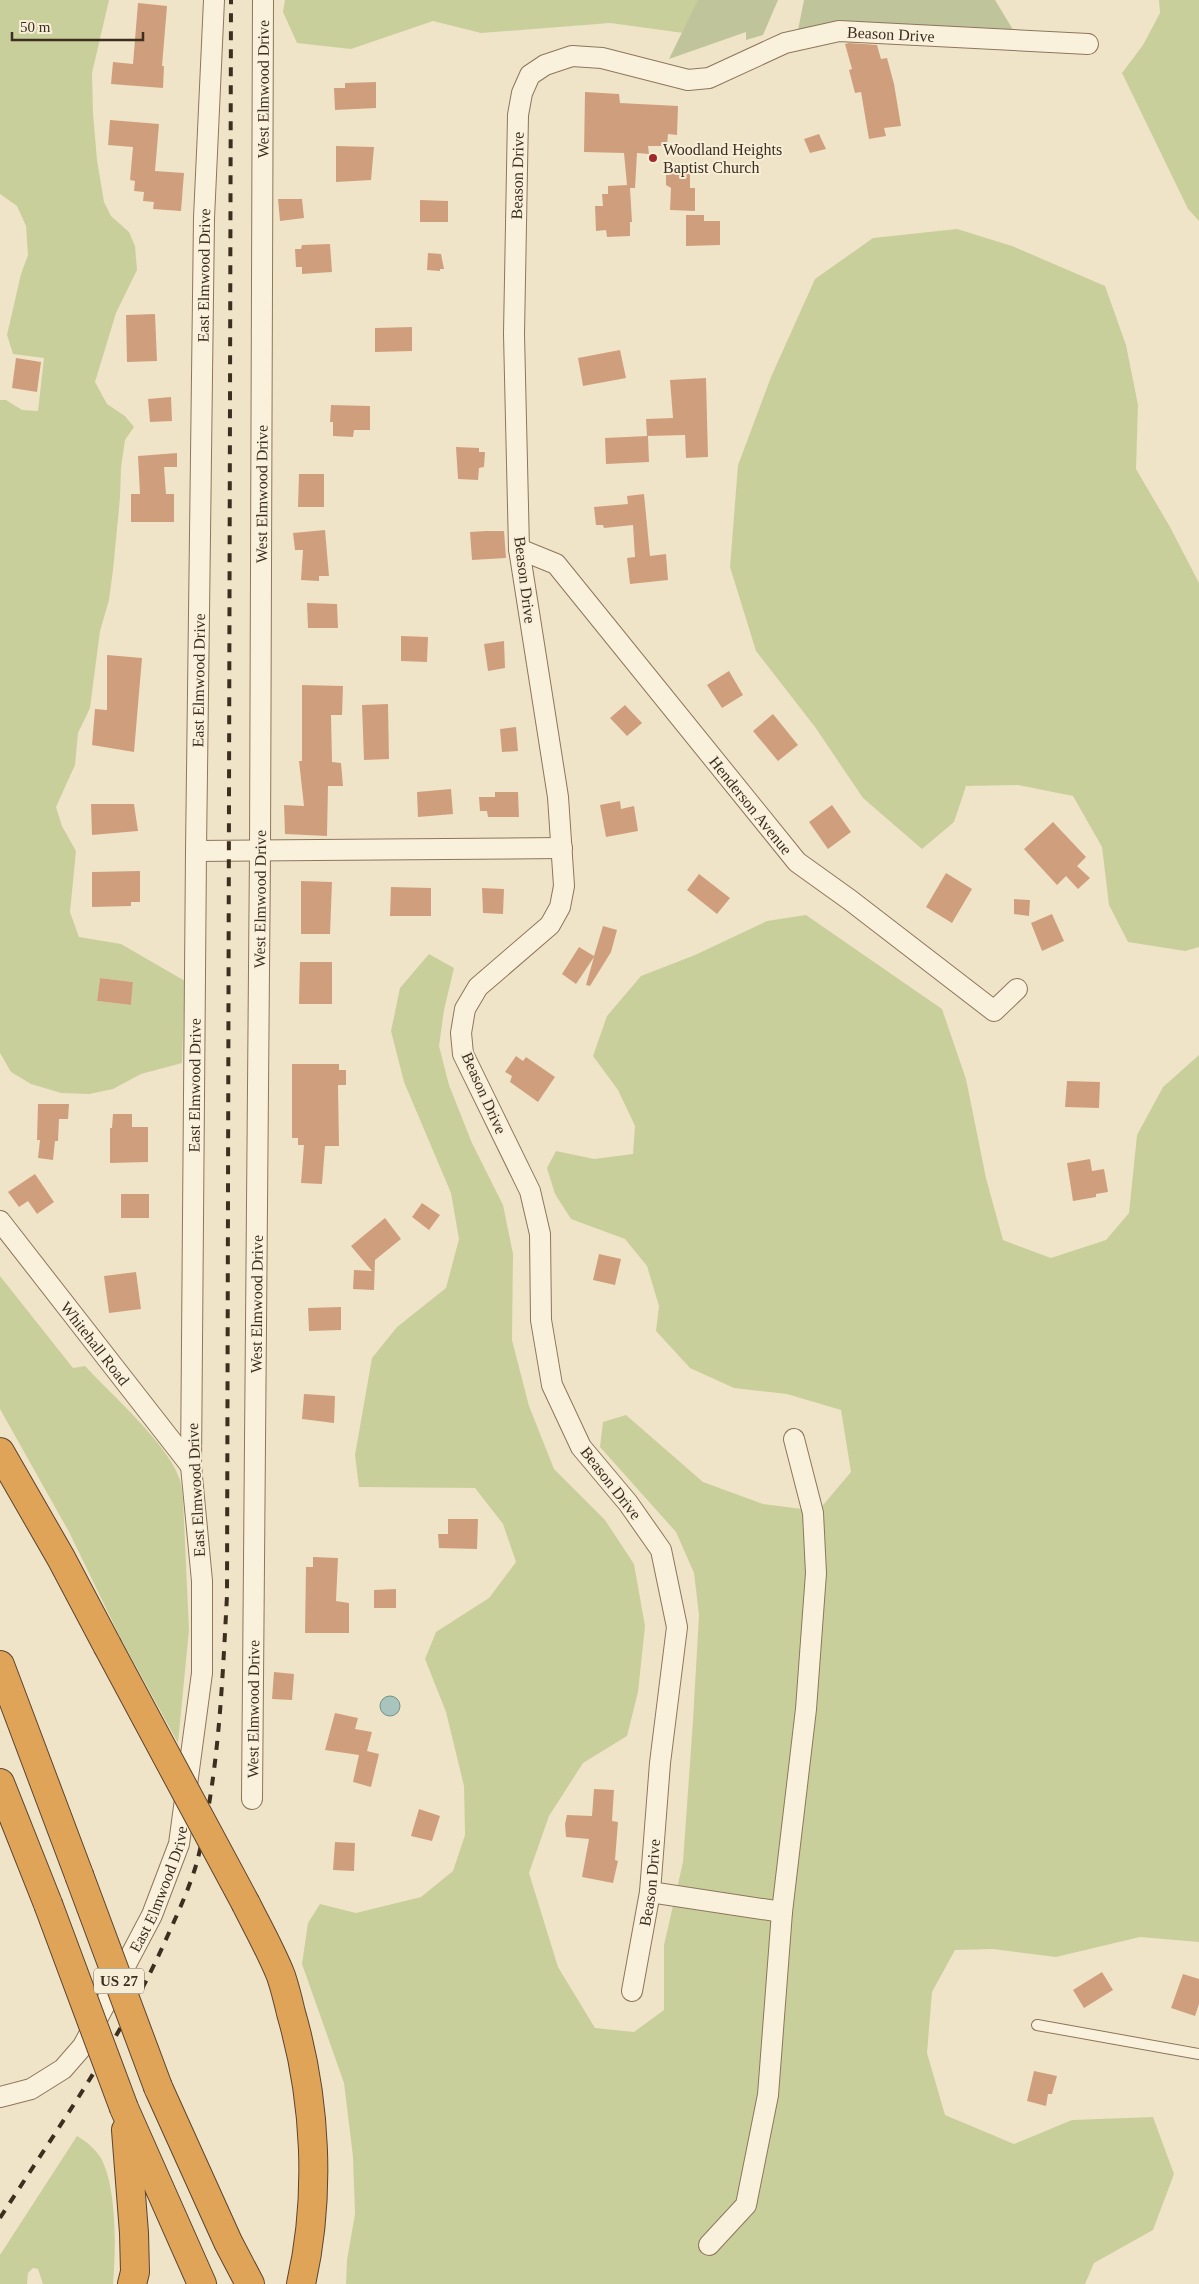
<svg xmlns="http://www.w3.org/2000/svg" width="1199" height="2284" viewBox="0 0 1199 2284" font-family="Georgia,serif">
<style>
.green{fill:#c9cf9b;fill-rule:evenodd}
.cemetery{fill:#bfc49a}
.water{fill:#a9c4bc;stroke:#6f938a}
.building{fill:#cf9f7d}
.lines{fill:none;stroke-linecap:round;stroke-linejoin:round}
.lane-casing{stroke:#8d765c;stroke-width:12}
.street-casing{stroke:#8d765c;stroke-width:22}
.highway-casing{stroke:#5b4430;stroke-width:30}
.lane{stroke:#faf1dc;stroke-width:10}
.street{stroke:#faf1dc;stroke-width:20}
.highway{stroke:#e0a458;stroke-width:28}
.rail{stroke:#3d2e20;stroke-width:4;stroke-dasharray:9 9;stroke-linecap:butt}
.highway-bridge-casing{stroke:#5b4430;stroke-width:30;stroke-linecap:butt}
.highway-bridge{stroke:#e0a458;stroke-width:28}
.poi-dot{fill:#9e2a2b;stroke:#f7eed8;stroke-width:2}
.labels{text-anchor:middle;dominant-baseline:central;stroke-width:4;stroke-linejoin:round;paint-order:stroke}
.shield{fill:#f7eed8;stroke:#756857;stroke-width:1}
.shield-label{font-size:15px;font-weight:bold;fill:#3d2e20}
.street-label{font-size:16px;fill:#3d2e20;stroke:#f7eed8}
.poi-label{font-size:16px;fill:#3d2e20;stroke:#f7eed8;text-anchor:start}
</style>
<rect width="100%" height="100%" fill="#f0e4c8"/>
<path class="green" d="M0 0H109L92 73 93 113 97 160 104 202 111 216 129 232 135 246 137 270 116 313 95 382 107 404 125 416 134 427 125 440 121 468 120 498 113 570 109 600 100 631 90 708 78 733 75 765 56 807 62 826 76 851 70 912 79 937 121 944 185 981 182 1063 141 1074 113 1089 89 1094 61 1093 31 1084 11 1072 0 1053V400H6L22 410 38 411 44 358 13 354 7 335 21 274 28 255 26 226 17 206 0 194ZM100 978 133 982 131 1005 97 1001Z
M285 0H754L698 35 610 23 481 33 433 21 351 49 297 43 283 12Z
M1159 0H1199V221L1188 209 1122 73 1143 45 1160 13Z
M957 229 1012 246 1105 286 1126 345 1138 405 1136 469 1170 527 1199 583V947L1185 951 1128 942 1109 905 1102 847 1073 796 1018 785 966 786 954 822 922 849 863 798 815 727 756 651 730 567 738 465 771 377 815 279 873 238Z
M806 915 942 1009 966 1079 986 1178 1003 1240 1051 1258 1106 1240 1129 1213 1137 1135 1163 1087 1199 1055V1942L1140 1937 1056 1957 993 1949 955 1950 932 1992 927 2053 945 2115 1014 2144 1072 2120 1153 2117 1174 2174 1153 2230 1094 2263 1085 2284H346L347 2260 355 2214 353 2157 344 2083 302 1964 308 1923 320 1904 356 1913 421 1897 453 1871 465 1835 464 1786 446 1712 425 1659 436 1632 489 1598 516 1562 503 1524 475 1488 359 1487 355 1455 372 1358 397 1327 446 1288 459 1239 451 1193 404 1082 391 1031 400 988 429 954 454 968 444 1010 439 1046 449 1085 472 1143 503 1205 513 1254 512 1340 529 1406 554 1469 605 1520 634 1564 645 1626 638 1692 627 1736 583 1763 549 1816 529 1873 558 1967 595 2028 634 2032 664 2010V1945L683 1862 693 1720 699 1615 694 1573 676 1532 600 1447 603 1422 626 1415 703 1482 763 1504 818 1511 851 1472 841 1410 787 1394 734 1388 690 1368 656 1331 659 1306 647 1266 625 1239 571 1219 555 1194 547 1168 556 1151 594 1159 633 1154 635 1126 618 1090 593 1056 607 1016 641 976 695 955 767 921Z
M0 1276 73 1368 85 1366C110 1393 170 1446 180 1480 182 1486 182 1493 183 1499L189 1630 178 1743 121 1639 69 1532 0 1409Z
M77 2136C87 2142 96 2149 102 2160 117 2191 116 2250 113 2284H43L38 2269 33 2268 28 2273 27 2284H0V2255Z"/>
<path class="cemetery" d="M698 0H778L763 35 746 40V32L669 59Z
M804 0H995L1015 33 798 30Z"/>
<path class="water" d="M380 1706a10 10 0 1 1 20 0a10 10 0 1 1-20 0Z"/>
<path class="building" d="M138 3 167 6 162 66H164L163 88 111 84 113 62 133 64Z
M849 43 877 45 881 59 887 58 894 84 901 126 884 128 886 136 869 139 861 92 855 93 849 70 852 69 845 44Z
M376 82V108L335 110 334 88H345V83Z
M585 92 619 94 620 103 678 106 677 135 668 134 667 146H648L649 154 637 153 635 188H630L632 222H630V236L607 237 606 230 596 231 595 206H603L602 194H608V186L627 185 624 153 584 152Z
M110 120 159 124 155 171 184 173 181 211 153 209 154 202 143 201 144 192 134 191 135 181 130 180 133 147 108 145Z
M819 134 826 149 810 153 804 139Z
M336 146 374 147 371 180 336 182Z
M666 173 690 174V188H695V211L670 210 671 188 666 185Z
M278 199H302L304 218 280 221Z
M420 200 448 201V222H420Z
M686 215H704V221H720V245L686 246Z
M330 244 332 272 302 274V267H296L295 249H301L302 245Z
M428 253 441 254 444 269H440V271L427 270Z
M155 314 157 361 127 362 126 315Z
M412 327V351L375 352V328Z
M620 350 626 378 583 386 578 358Z
M16 358 41 362 37 392 12 388Z
M706 378 708 457 686 458 685 435 648 436 649 462 606 464 605 438 647 436 646 419 673 418 670 380Z
M171 397 172 421 150 422 148 399Z
M331 405 370 406V430H354L353 437 333 436V422H330Z
M456 447 479 448V452H485L484 467 479 468 478 480 458 479Z
M177 453V467H164L166 494H174V522H131V494H140L138 456Z
M299 474H324V507H298Z
M644 494 650 556 666 554 668 580 630 584 627 558 635 557 633 525 604 528 603 525H596L594 507 628 504 627 496Z
M325 530 329 576H319V581L301 580 303 550H295L293 533Z
M486 531H504L506 558 472 560 470 532Z
M307 603 337 604 338 628H308Z
M401 636 428 637 427 662 401 661Z
M504 641 505 668 488 671 484 644Z
M107 655 142 658 134 752 92 745 95 709 107 710Z
M729 671 743 695 722 708 707 685Z
M302 685 343 686 342 715H331L332 762 341 763 343 786H328L327 836 285 834 284 805 304 806 299 761H302Z
M388 704 389 759 364 760 362 705Z
M625 705 642 723 627 736 610 718Z
M773 714 798 745 778 761 753 731Z
M516 727 518 751 502 752 500 729Z
M451 789 453 814 418 817 417 792Z
M495 792H518L519 817H488L487 811H480L479 797H495Z
M620 801 621 809 634 806 638 831 606 837 600 805Z
M91 804H134L138 831 92 835Z
M832 805 851 832 828 849 809 822Z
M1053 822 1086 857 1077 866 1090 878 1078 889 1066 876 1057 885 1024 849Z
M140 871V902H131V906L92 907V872Z
M946 873 972 889 952 923 926 907Z
M699 874 730 898 717 914 687 890Z
M301 881 332 882 330 934H301Z
M391 887 431 888V916H390Z
M482 888 504 889 503 914 483 913Z
M1014 899 1030 900 1029 916 1014 914Z
M1052 914 1064 941 1042 951 1031 923Z
M603 926 617 930 611 952 590 986 586 985 594 957 576 984 562 974 579 947 594 956Z
M300 962H332V1004H299Z
M100 978 133 982 131 1005 97 1001Z
M516 1056 523 1061 526 1057 555 1077 538 1102 510 1082 512 1076 505 1072Z
M292 1064H339V1070H346V1085H338L339 1146H325L322 1184 301 1183 304 1145H298V1138H292Z
M1067 1081 1100 1082 1099 1108 1065 1107Z
M38 1104H69L68 1119H59L58 1141H55L53 1160 38 1158 40 1140H37Z
M113 1114H132V1127H148V1162L110 1163V1128H112Z
M1090 1159 1092 1171 1104 1169 1108 1192 1096 1194V1197L1073 1201 1067 1163Z
M35 1174 54 1202 37 1214 28 1201 19 1207 8 1192Z
M121 1194H149V1218H121Z
M422 1203 440 1215 429 1230 412 1217Z
M385 1218 401 1239 375 1260 374 1290 353 1289 354 1270 372 1271 351 1246Z
M599 1254 621 1259 615 1285 593 1280Z
M136 1272 141 1309 109 1313 104 1276Z
M341 1307V1330L309 1331 308 1308Z
M304 1394 335 1396 334 1423 302 1419Z
M448 1519H478L477 1549 439 1548 438 1534H448Z
M313 1557 338 1558 336 1601 349 1603V1633H305L306 1567H313Z
M396 1589V1608H374V1590Z
M274 1672 294 1674 292 1700 272 1699Z
M335 1713 358 1718 355 1729 372 1732 367 1751 379 1754 371 1787 353 1782 359 1755 325 1750Z
M594 1789 614 1790 612 1821 618 1822 615 1860 618 1861 613 1883 582 1877 589 1839 566 1837 565 1824 567 1815 592 1816Z
M419 1809 440 1816 432 1841 411 1836Z
M335 1842 355 1843 354 1871 333 1870Z
M1102 1972 1113 1990 1084 2008 1073 1990Z
M1183 1974 1199 1979V2004L1195 2016 1171 2008Z
M1034 2071 1057 2076 1052 2094H1048L1046 2106 1027 2101Z"/>
<g class="lines">
<defs>
<path id="lane" d="M1037 2025 1199 2054"/>
<g id="street">
<path id="s1" d="M519 549 556 564 797 862 850 900 994 1011 1017 989"/>
<path d="M196 851 562 848"/>
<path id="s2" d="M0 1221 191 1466"/>
<path id="s3" d="M252 1799 260 851 263 0"/>
<path d="M650 1892 782 1912"/>
<path id="s4" d="M632 1991 650 1892 660 1763 677 1627 661 1550 628 1503 581 1447 552 1385 541 1320 540 1234 530 1191 463 1054 461 1033 465 1009 478 987 550 925 560 907 564 886 558 797 519 549 514 334 518 115 522 93 530 75 545 65 572 56 602 58 688 80 709 78 785 43 839 31 1088 44"/>
<path id="s5" d="M0 2097 31 2089 63 2069 83 2046 152 1915 179 1844 202 1673V1581L191 1466 196 851 204 218 214 0"/>
<path d="M709 2245 746 2205 768 2095 782 1912 806 1709 816 1573 813 1513 794 1439"/>
</g>
<path id="highway" d="M0 1452 61 1558 107 1645
M0 1665 79 1875
M0 1783 48 1904
M246 1904C258 1928 271 1951 281 1976 285 1988 288 2000 291 2013 316 2099 321 2196 301 2284
M158 2087 228 2242 250 2284
M124 2108 202 2284
M126 2130 134 2233 135 2272 132 2284"/>
</defs>
<use href="#lane" class="lane-casing"/>
<use href="#street" class="street-casing"/>
<use href="#highway" class="highway-casing"/>
<use href="#lane" class="lane"/>
<use href="#street" class="street"/>
<use href="#highway" class="highway"/>
<path class="rail" d="M0 2218C57 2129 119 2042 163 1946 175 1919 189 1890 197 1862 219 1775 222 1686 227 1596L231 0"/>
<defs>
<path id="highway-bridge" d="M107 1645 246 1904
M79 1875 158 2087
M48 1904 124 2108"/>
</defs>
<use href="#highway-bridge" class="highway-bridge-casing"/>
<use href="#highway-bridge" class="highway-bridge"/>
</g>
<circle class="poi-dot" cx="653" cy="158" r="5"/>
<g class="labels">
<rect class="shield" x="94" y="1968.5" width="50" height="25" rx="4"/>
<g class="shield-label">
<text x="119" y="1981">US 27</text>
</g>
<g class="street-label">
<text stroke="none"><textPath href="#s4" startOffset="2395">Beason Drive</textPath></text>
<text stroke="none"><textPath href="#s3" startOffset="1710">West Elmwood Drive</textPath></text>
<text stroke="none"><textPath href="#s4" startOffset="1915">Beason Drive</textPath></text>
<text stroke="none"><textPath href="#s5" startOffset="1895">East Elmwood Drive</textPath></text>
<text stroke="none"><textPath href="#s3" startOffset="1305">West Elmwood Drive</textPath></text>
<text transform="translate(525 580) rotate(83)">Beason Drive</text>
<text stroke="none"><textPath href="#s5" startOffset="1490">East Elmwood Drive</textPath></text>
<text stroke="none"><textPath href="#s1" startOffset="350">Henderson Avenue</textPath></text>
<text stroke="none"><textPath href="#s3" startOffset="900">West Elmwood Drive</textPath></text>
<text stroke="none"><textPath href="#s5" startOffset="1085">East Elmwood Drive</textPath></text>
<text transform="translate(484 1093) rotate(66)">Beason Drive</text>
<text stroke="none"><textPath href="#s3" startOffset="495">West Elmwood Drive</textPath></text>
<text stroke="none"><textPath href="#s2" startOffset="155">Whitehall Road</textPath></text>
<text transform="translate(611 1483) rotate(52)">Beason Drive</text>
<text transform="translate(196 1490) rotate(-93)">East Elmwood Drive</text>
<text stroke="none"><textPath href="#s3" startOffset="90">West Elmwood Drive</textPath></text>
<text stroke="none"><textPath href="#s4" startOffset="110">Beason Drive</textPath></text>
<text stroke="none"><textPath href="#s5" startOffset="275">East Elmwood Drive</textPath></text>
</g>
<g class="poi-label">
<text x="663" y="149">Woodland Heights<tspan x="663" dy="18">Baptist Church</tspan></text>
</g>
</g>
<path d="M12 32v8h131v-8" fill="none" stroke="#3d2e20" stroke-width="2.5"/>
<text x="20" y="32" font-size="15" fill="#3d2e20" stroke="#f7eed8" stroke-width="4" paint-order="stroke">50 m</text>
</svg>
